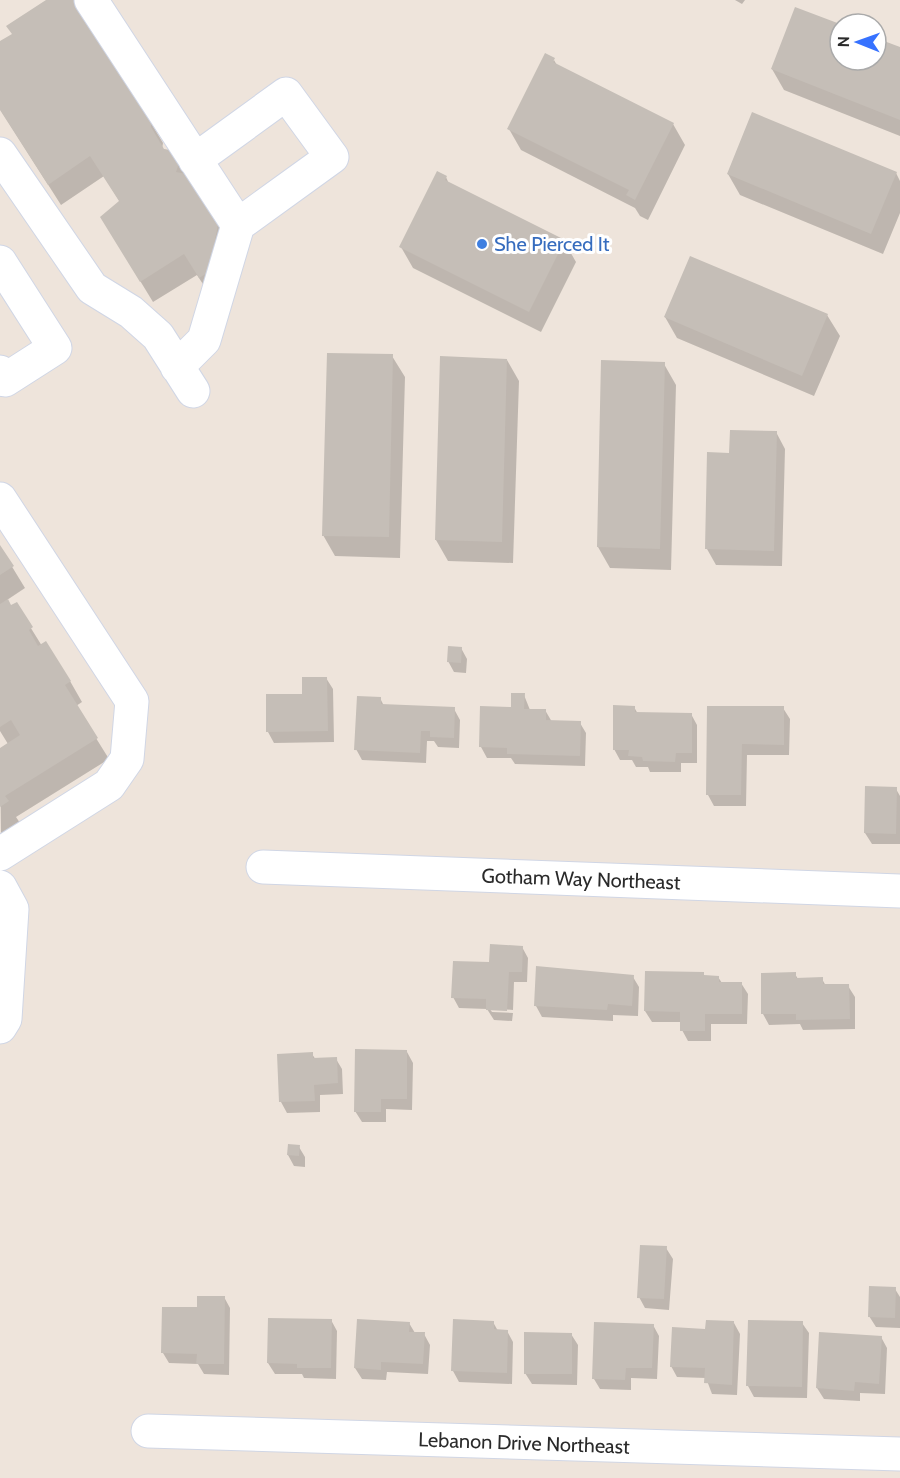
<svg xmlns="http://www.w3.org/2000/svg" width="900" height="1478" viewBox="0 0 900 1478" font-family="Cabin,sans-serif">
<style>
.shadow{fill:#0003}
.building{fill:#c5beb7}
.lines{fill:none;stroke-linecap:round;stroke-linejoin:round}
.minor-casing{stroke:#d0d6e5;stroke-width:35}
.minor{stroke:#fff;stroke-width:33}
.shop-dot{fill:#3f7fe0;stroke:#fff;stroke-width:2}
.labels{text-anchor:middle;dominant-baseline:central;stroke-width:6;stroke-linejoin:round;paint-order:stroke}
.shop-label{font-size:20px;fill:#366cbe;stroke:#fff;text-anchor:start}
.street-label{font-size:20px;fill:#2a2a2a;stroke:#fff}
</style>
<rect width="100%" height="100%" fill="#eee4db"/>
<path class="shadow" d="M49 0H75L150 121 163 143 162 149 170 151 230 242 212 298 197 275 153 302 114 238 120 202 104 176 61 205 0 109V43L13 35Z
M735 0H745L742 4Z
M840 26V60H876V40L900 49V136L784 90 772 69Z
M554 60 558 67 673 124 685 145 648 220 640 216 635 208 521 150 509 129Z
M896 173 900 181V213L883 254 740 195 728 174Z
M446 177 449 184 564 241 576 262 541 332 413 268 401 247Z
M827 315 840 336 814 396 677 338 665 317Z
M392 356 405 377 400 558 335 556 323 535Z
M507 360 519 381 513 563 448 561 436 540Z
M664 364 676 385 671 570 610 568 598 547Z
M776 432 785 449 782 566 716 565 707 549 731 454Z
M0 547 25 588 7 600 11 607 16 604 42 646 70 681 82 702 76 706 109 759 16 817 20 823 1 834 0 749 8 744 0 731Z
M461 648 467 659 466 673 454 672 448 661Z
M326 678 333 689 334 742 274 743 268 732 303 695Z
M524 695 530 710H545L552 722 580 723 586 733 585 766 515 764 511 758H487L481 747 482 708H513Z
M380 698 384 706 454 709 460 720 459 748 438 747 434 741H427L426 763 362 760 356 749Z
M634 707 638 714H691L697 725V763H681V772H650L648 767H636L632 760H620L614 749Z
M708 707 783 708 790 719 789 755H747L746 806H714L708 795Z
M896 789 900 796V844H872L865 833Z
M522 947 528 958 527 982H514L513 1010 489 1008 492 1012 513 1013 512 1021 494 1020 487 1009 459 1008 453 997Z
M538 967 633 977 639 987 638 1016 613 1015V1021L542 1017 536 1006Z
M762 974H795L798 979H822L826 986H848L855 997V1029L803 1030 800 1024 769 1025 763 1014Z
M705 977H718L722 983H741L748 994 747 1024H711V1041H688L682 1030V1022H652L645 1011Z
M407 1052 413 1063 412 1110 386 1109V1122H362L355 1111Z
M312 1054 316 1060 336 1059 342 1069 343 1094 320 1095V1112L287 1113 281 1102 279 1055Z
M299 1147 305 1157V1167L294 1166 288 1155Z
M666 1248 673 1259 669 1310 645 1308 639 1297Z
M895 1289 900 1297V1328L876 1327 869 1316Z
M224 1297 230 1308 229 1375 204 1374 198 1364 169 1363 163 1353 199 1309Z
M331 1320 337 1331 336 1379 304 1378 302 1374H275L268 1363Z
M358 1320 409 1323 415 1333 424 1334 430 1345 428 1374 387 1372 386 1380 362 1379 355 1368Z
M493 1322 498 1331H507L513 1342 512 1384 459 1382 453 1371Z
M734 1323 740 1334 737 1395 712 1394 706 1378 677 1377 671 1366 707 1331Z
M802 1323 809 1333 807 1398 754 1397 748 1386Z
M653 1325 659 1336 657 1379 631 1378V1390L600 1389 594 1379Z
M571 1334 578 1345 577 1385 532 1384 525 1373Z
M881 1337 887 1348 885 1394 860 1393V1401L824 1399 817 1388Z"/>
<path class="building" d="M46 0H76L151 120V127L164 149 170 150 179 163 176 172 192 175 219 219 209 272 199 278 184 254 140 282 100 217 119 201 90 156 48 185 0 110V41L12 34 6 26Z
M795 7 840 24V60H876V38L900 47V120L771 69Z
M545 53 555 58 553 62 674 123 635 200 626 195 629 190 507 129Z
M752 112 897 172 871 234 727 174Z
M437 171 447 176 445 180 565 240 529 312 399 247Z
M690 256 828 314 802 376 664 317Z
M327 353 393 354 389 537 322 536Z
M440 356 507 359 502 542 435 540Z
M601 360 665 362 660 549 597 547Z
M730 430 777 431 774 551 705 549 707 452 729 453Z
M0 545 14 566 0 575Z
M8 599 11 605 17 602 33 627 29 630 38 646 46 641 71 681 65 685 98 738 5 796 9 801 0 807V748L20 735 11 720 0 727V604Z
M448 646 462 647 461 663 447 662Z
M302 677H327L328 731 266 732V694H302Z
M511 693H525L524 709H546V720L581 721 580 756 507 754V748L479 747 480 706 511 707Z
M357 696 381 697V704L455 707 454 738 430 737V731H421L420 753 354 750Z
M613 705 635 706V712L692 713V753H676L675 762 643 761 642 757 628 756 629 750H613Z
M707 706H784V745L742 744 741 795H706Z
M865 786 897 787 896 834 864 833Z
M490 944 523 946 522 972H509L507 1011 486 1010V999L451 998 453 961 489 962Z
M536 966 634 975 632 1006 608 1004 607 1010 534 1006Z
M645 971 704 972V975L719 976V982H742V1014H705V1031H680V1012L644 1011Z
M796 972V978L823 977V984H849L850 1019 796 1020V1014H761V973Z
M355 1049 407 1050V1099H381V1112H354Z
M313 1052V1058L337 1057 338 1083 314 1085 315 1101 279 1102 277 1054Z
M288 1144 300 1145 299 1156 287 1155Z
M640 1245 667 1246 664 1299 637 1298Z
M869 1286 896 1287 895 1318 868 1317Z
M197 1296H225L224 1364H196L197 1354 161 1353 162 1307H197Z
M268 1318 332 1319 331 1368H297V1364L267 1363Z
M357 1319 410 1322 409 1332H425L423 1364 381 1362V1370L354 1368Z
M453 1319 494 1321V1329L508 1330 507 1373 451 1371Z
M706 1320 734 1321 732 1385 704 1383 705 1368 670 1367 672 1327 705 1329Z
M748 1320 803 1321 802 1387 746 1386Z
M594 1322 654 1324 652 1368H626L625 1380 592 1379Z
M524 1332 572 1333V1374H524Z
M819 1332 882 1336 879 1384 855 1382 854 1391 816 1388Z"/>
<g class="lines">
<defs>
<path id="minor" d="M91 0 238 225 332 157 286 94 195 160
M0 154 92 288 131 312 158 336 193 391
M0 262 55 348 5 380 0 372
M177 367 204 340 238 225
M0 499 132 701 127 759 109 785 0 854
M263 867 900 891
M0 887 12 909 5 1019 0 1027
M148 1431 900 1454"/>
</defs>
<use href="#minor" class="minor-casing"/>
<use href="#minor" class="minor"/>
</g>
<circle class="shop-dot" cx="482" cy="244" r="6"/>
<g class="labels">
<g class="shop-label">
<text x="494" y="244">She Pierced It</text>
</g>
<g class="street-label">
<text transform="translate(581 879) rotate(2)">Gotham Way Northeast</text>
<text transform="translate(524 1443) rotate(2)">Lebanon Drive Northeast</text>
</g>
</g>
<g transform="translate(858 42) rotate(271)"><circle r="28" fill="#ffffff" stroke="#aaaaaa" stroke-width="1.5"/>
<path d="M0-4.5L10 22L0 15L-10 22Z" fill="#3772ff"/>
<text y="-9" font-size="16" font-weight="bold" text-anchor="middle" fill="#2a2a2a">N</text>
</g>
</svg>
